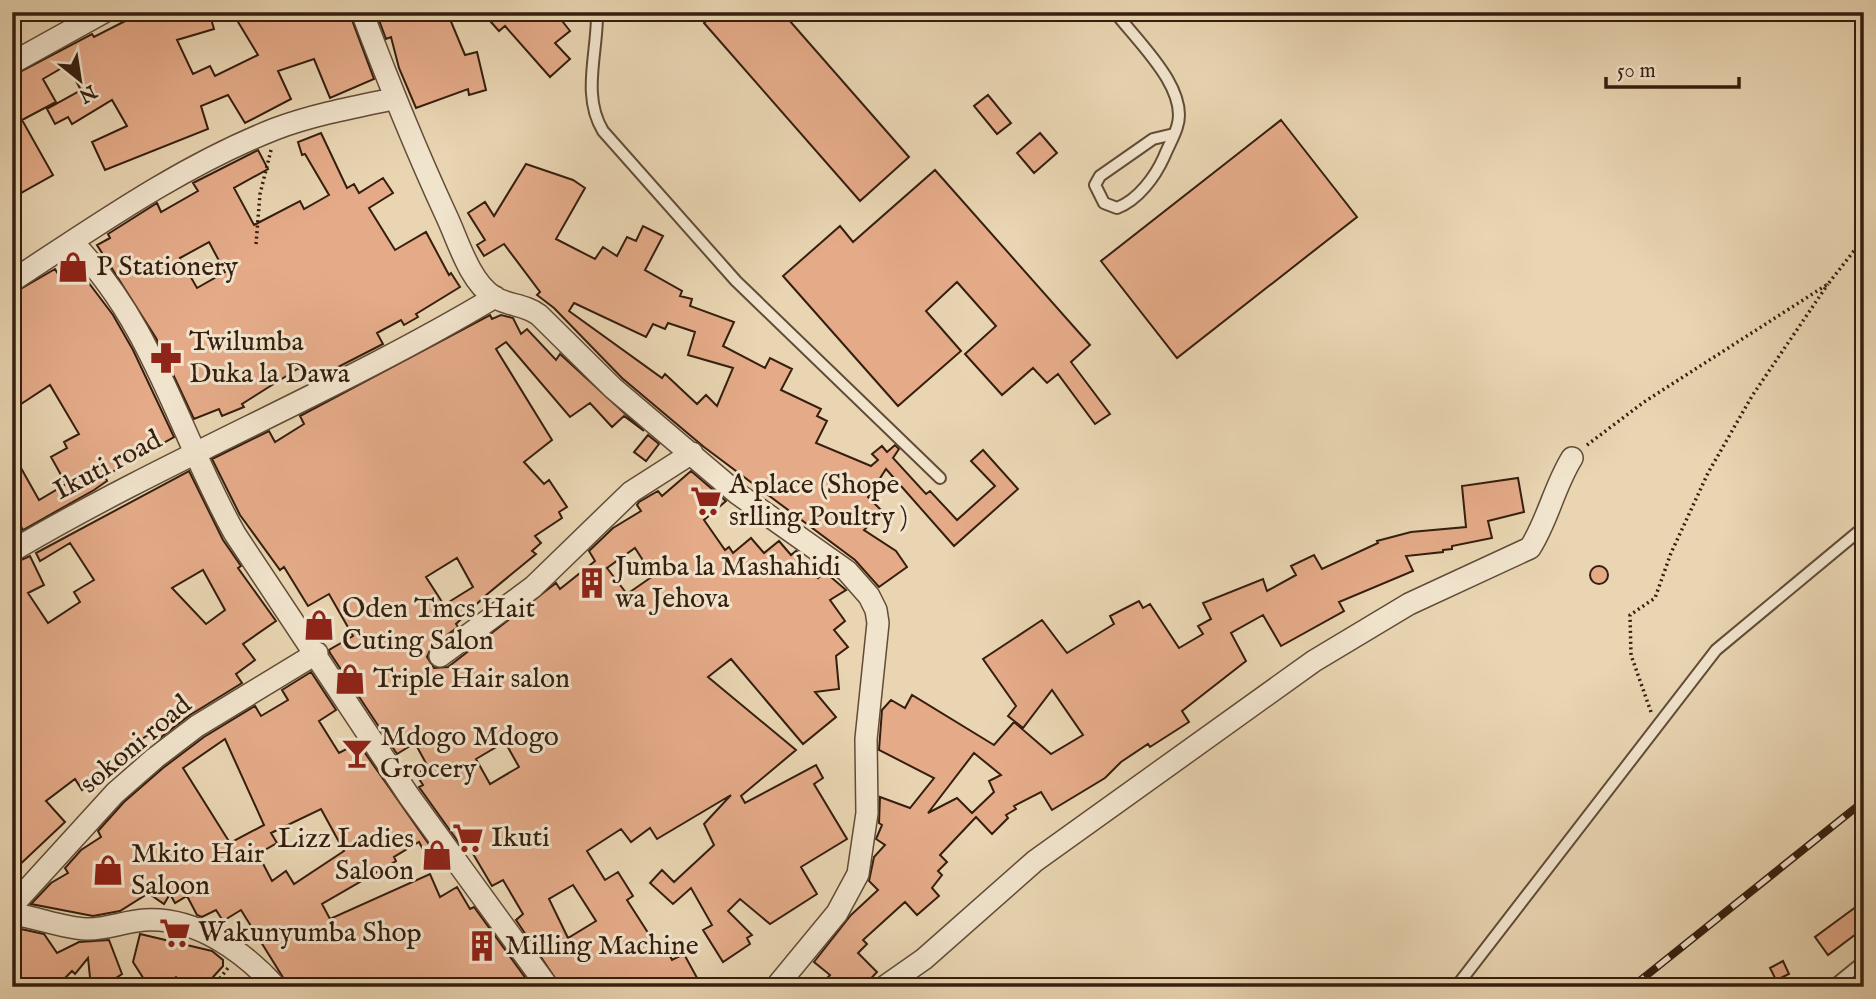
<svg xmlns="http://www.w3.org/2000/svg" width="1876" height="999" viewBox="0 0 1876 999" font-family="'IM FELL English',serif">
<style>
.building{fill:#e5ab89;stroke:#351e0e;stroke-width:2;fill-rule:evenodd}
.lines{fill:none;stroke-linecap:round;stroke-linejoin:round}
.lane-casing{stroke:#624c37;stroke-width:14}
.street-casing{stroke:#624c37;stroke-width:24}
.path{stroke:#351e0e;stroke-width:3.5;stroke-dasharray:2 3.5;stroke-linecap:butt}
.lane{stroke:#f1e4cd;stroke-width:10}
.street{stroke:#f1e4cd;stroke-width:21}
.rail-casing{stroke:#351e0e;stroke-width:8}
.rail{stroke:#f1e4cd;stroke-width:5;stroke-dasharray:16;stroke-linecap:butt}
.labels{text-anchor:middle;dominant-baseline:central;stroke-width:6;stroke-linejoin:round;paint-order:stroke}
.poi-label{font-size:28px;fill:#351e0e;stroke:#f1e4cd;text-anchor:start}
.street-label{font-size:28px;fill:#351e0e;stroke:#f1e4cd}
</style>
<rect width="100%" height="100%" fill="#e9d5b2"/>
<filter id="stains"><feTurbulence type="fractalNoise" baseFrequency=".00286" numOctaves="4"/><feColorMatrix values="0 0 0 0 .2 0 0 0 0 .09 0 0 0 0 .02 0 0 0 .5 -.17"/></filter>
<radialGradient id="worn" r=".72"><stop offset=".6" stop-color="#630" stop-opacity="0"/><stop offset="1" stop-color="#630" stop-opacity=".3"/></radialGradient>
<path class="building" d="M130 12H209L214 29 177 40 193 74 210 66 215 76 258 55 232 12H349L374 79 330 98 314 59 278 71 291 99 245 123 228 95 201 106 208 129 105 170 92 142 127 126 112 100 72 124 68 117 55 124 47 109 81 90 67 65 43 79 56 102 22 120 53 175 12 198V76L92 34 94 37 133 17Z
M376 12H447L465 55 477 52 486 90 469 95 468 89 416 108 399 68 391 37 386 39Z
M482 12H555L570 31 555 43 570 59 550 77 505 26 499 31Z
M716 12H782L909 157 860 201 704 23Z
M988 95 1011 123 997 134 974 106Z
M1281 120 1357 217 1177 358 1101 261Z
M321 133 347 188 354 184 359 193 383 178 393 193 369 208 395 250 426 232 449 275 451 273 460 287 416 314 418 317 404 325 401 320 377 333 383 344 309 382 299 368 242 404 244 407 222 416 219 409 194 419 156 338 97 245 110 238 108 234 157 203 161 212 198 191 193 183 258 150 268 169 234 188 254 225 300 201 304 209 329 195 305 154 302 155 298 142ZM209 242 225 272 197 288 180 258Z
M1040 133 1057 153 1034 173 1017 153Z
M526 164 573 180 585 188 556 239 595 259 603 247 617 256 627 237 636 241 643 226 663 236 645 270 682 291 680 296 692 299 690 306 734 322 723 346 765 368 770 358 792 369 781 390 821 409 817 416 827 421 816 443 871 466 878 460 872 454 882 446 887 452 895 445 899 449 893 458 926 494 930 491 957 520 995 486 971 461 983 450 1018 489 954 546 886 469 868 497 883 512 864 530 896 551 907 567 879 587 855 560 704 447 622 378 554 308 537 295 540 292 504 244 484 256 477 245 485 240 468 213 485 202 494 216ZM574 303 646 337 653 324 665 329 668 323 695 332 688 355 733 368 717 406 706 395 697 404 665 374 662 378 569 311Z
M935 170 1090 345 1071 362 1110 414 1095 424 1058 374 1047 383 1033 368 1002 395 965 354 996 326 957 282 926 311 961 351 898 406 783 276 840 226 853 242Z
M76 266 113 315 133 350 174 437 105 476 107 481 94 490 23 530 19 523 12 527V452L39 500 66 484 51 457 67 448 64 442 79 434 50 385 12 410V386L21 380 12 365V294L55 269 61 279Z
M490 315 492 319 501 315 513 318 521 334 527 329 556 360 560 354 644 431 624 416 612 427 590 403 570 417 506 342 496 349 552 440 524 462 544 484 549 480 567 507 559 512 562 518 535 536 541 543 532 551 536 554 485 596 456 624 458 627 432 646 427 657 434 668 448 667 556 583 560 589 595 561 589 551 613 528 641 511 637 505 639 502 658 491 662 496 691 471 726 501 704 520 725 550 729 547 733 553 751 538 764 553 779 541 791 555 796 551 818 578 825 572 846 590 830 600 845 621 834 630 848 647 836 656 839 689 815 692 836 717 803 744 731 659 708 677 796 750 741 796 745 803 816 765 823 778 814 784 847 839 801 867 817 894 770 924 740 899 728 911 752 935 747 938 750 944 723 962 703 930 712 925 691 888 673 904 650 883 662 870 674 882 714 845 704 824 731 795 657 839 650 828 631 842 621 829 587 851 605 880 618 872 633 896 627 900 661 953 667 950 672 960 684 954 702 987H561L516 920 523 914 503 880 492 886 469 847 464 850 419 787 423 785 416 774 428 767 415 743 397 754 330 653 329 650 353 636 329 594 308 606 284 567 280 570 240 515 212 459 269 431 275 442 304 424 300 416ZM635 548 653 576 627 594 607 568ZM457 558 473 587 444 605 426 577ZM505 742 519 767 490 784 476 759ZM573 885 596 921 568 938 549 899Z
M648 435 659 444 646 461 634 452Z
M189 471 223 540 241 566 238 568 276 621 243 644 255 660 236 674 242 683 190 715 156 741 151 733 123 752 127 756 82 790 75 779 46 801 65 822 12 872V564L30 556 44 585 28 593 48 623 80 602 74 592 94 580 70 543 40 561 36 553ZM203 570 225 610 206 624 172 588Z
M1518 478 1524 512 1488 521 1492 538 1452 546V549L1443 550V552L1406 556 1413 571 1339 602 1344 611 1281 646 1263 615 1231 633 1246 661 1182 711 1189 722 1150 747 1148 744 1121 762 1105 778 1052 810 1041 792 1014 806 1016 809 1006 815 1008 818 992 834 976 817 940 855 947 862 938 871 942 875 932 888 939 896 917 915 905 902 863 940 867 944 858 953 877 972 863 987H819L830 975 814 962 851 915 878 890 869 881 874 857 885 845 876 839 882 825 879 823 880 797 910 808 934 778 879 750 882 710 891 700 905 708 912 695 994 745 1014 722 1051 754 1083 735 1052 690 1023 728 1008 716 1016 706 983 659 1042 620 1067 653 1114 624 1110 616 1139 601 1143 608 1150 604 1179 648 1203 634 1198 626 1211 619 1203 603 1263 579 1267 591 1296 575 1291 566 1314 555 1322 569 1378 543 1377 541 1411 532 1466 527 1462 486ZM974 753 1001 775 989 781 994 792 972 813 957 798 928 813Z
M1590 575a9 9 0 1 1 18 0a9 9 0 1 1-18 0Z
M311 672 336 710 319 721 339 753 358 743 442 863 433 868 419 842 394 857 396 861 322 904 330 919 430 874 440 897 457 887 470 909 474 907 532 987H289L241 910 223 921 216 910 202 917 197 915 187 896 175 903 170 894 164 904 151 895 152 891 120 911 93 916 31 904 51 883 68 873 65 868 81 850 101 837 98 831 124 802 163 768 204 737 255 706 261 716 288 700 282 690ZM225 739 264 825 230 843 183 768ZM321 809 344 851 294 884 286 871 272 881 258 854 277 843 271 833Z
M1864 901V928L1828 955 1815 937Z
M16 928 44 934 57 953 79 942 109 940 122 974 102 987H91L88 958 75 974 72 971 56 987H12V932Z
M140 934 212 951 223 960V966L204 987H183L176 977 161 987H149L133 962Z
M1783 961 1789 974 1776 980 1770 968Z"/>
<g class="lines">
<defs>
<path id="lane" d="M597 12C598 52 581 95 603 131L736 281 940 478
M1115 12C1136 40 1190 89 1177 127 1174 137 1168 147 1164 157 1155 177 1138 200 1117 208L1104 203 1095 185 1100 176 1153 139 1174 134
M1456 987 1716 650 1864 527
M1832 987 1864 961"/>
<path id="street" d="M362 12C388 81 415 148 446 215 458 240 469 281 494 297 508 306 525 304 539 315L613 388 738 494 847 571 869 596 876 610 878 623 866 739 867 813 858 874 837 913 776 987
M12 63 104 12
M72 242C154 324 179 435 235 534L409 796 548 987
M12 281C96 226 181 166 275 129 312 115 354 107 393 99
M12 551C169 458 338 391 495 297
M440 656 533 587 631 492 692 453
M12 906 115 793 155 758 197 726 317 653
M12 914C37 917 61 928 86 929 106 930 125 921 145 920 196 917 243 951 276 987
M884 987 924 959 1035 861 1314 661 1409 604 1530 548C1548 520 1554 487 1572 458"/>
</defs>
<use href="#lane" class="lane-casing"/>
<use href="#street" class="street-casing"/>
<path class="path" d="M256 244 260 194 271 150
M1587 445 1644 402 1828 284 1864 238
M1651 712 1631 655 1630 615 1655 598 1671 553 1708 473 1752 396 1828 284
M213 987 228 968"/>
<use href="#lane" class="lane"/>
<use href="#street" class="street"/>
<defs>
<path id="rail" d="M1632 987 1864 801"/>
</defs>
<use href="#rail" class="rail-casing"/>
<use href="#rail" class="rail"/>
</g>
<defs>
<symbol id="shop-bare" viewBox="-9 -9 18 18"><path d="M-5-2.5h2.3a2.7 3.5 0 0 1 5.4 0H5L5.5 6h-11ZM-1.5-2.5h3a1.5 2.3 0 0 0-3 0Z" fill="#8f2418" stroke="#f1e4cd" stroke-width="2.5" paint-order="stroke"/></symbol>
<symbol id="pharmacy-bare" viewBox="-9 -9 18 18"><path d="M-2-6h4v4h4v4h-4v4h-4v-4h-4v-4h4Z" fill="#8f2418" stroke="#f1e4cd" stroke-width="2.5" paint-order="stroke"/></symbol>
<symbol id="supermarket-bare" viewBox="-9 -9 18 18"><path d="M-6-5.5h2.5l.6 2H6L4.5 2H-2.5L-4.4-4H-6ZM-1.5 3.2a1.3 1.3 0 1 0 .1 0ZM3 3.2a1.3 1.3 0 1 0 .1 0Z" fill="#8f2418" stroke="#f1e4cd" stroke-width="2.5" paint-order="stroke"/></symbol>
<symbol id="building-bare" viewBox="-9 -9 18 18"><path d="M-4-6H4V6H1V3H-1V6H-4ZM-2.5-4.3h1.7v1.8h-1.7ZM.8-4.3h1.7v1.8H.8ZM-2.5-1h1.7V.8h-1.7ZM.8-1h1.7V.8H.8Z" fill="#8f2418" stroke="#f1e4cd" stroke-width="2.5" paint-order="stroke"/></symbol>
<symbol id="bar-bare" viewBox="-9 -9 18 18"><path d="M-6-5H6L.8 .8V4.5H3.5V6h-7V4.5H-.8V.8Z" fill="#8f2418" stroke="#f1e4cd" stroke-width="2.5" paint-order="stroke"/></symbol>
</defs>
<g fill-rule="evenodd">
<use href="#shop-bare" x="51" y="245" width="44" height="44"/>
<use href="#pharmacy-bare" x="144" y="336" width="44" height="44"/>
<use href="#supermarket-bare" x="684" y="479" width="44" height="44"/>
<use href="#building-bare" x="570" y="561" width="44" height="44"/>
<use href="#shop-bare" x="297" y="603" width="44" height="44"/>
<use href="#shop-bare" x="328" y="657" width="44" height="44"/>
<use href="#bar-bare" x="335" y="731" width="44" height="44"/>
<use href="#supermarket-bare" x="446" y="816" width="44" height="44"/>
<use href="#shop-bare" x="415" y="833" width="44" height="44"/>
<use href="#shop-bare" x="86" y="848" width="44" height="44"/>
<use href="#supermarket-bare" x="153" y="911" width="44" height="44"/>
<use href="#building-bare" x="460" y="924" width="44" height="44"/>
</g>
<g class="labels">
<g class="poi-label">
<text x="96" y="267">P Stationery</text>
<text x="189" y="342">Twilumba<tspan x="189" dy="32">Duka la Dawa</tspan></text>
<text x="729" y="485">A place (Shope<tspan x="729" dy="32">srlling Poultry )</tspan></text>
<text x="615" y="567">Jumba la Mashahidi<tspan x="615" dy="32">wa Jehova</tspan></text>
<text x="342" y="609">Oden Tmcs Hait<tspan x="342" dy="32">Cuting Salon</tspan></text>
<text x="373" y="679">Triple Hair salon</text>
<text x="380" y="737">Mdogo Mdogo<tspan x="380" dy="32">Grocery</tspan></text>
<text x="491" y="838">Ikuti</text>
<text x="414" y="839" text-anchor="end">Lizz Ladies<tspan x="414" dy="32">Saloon</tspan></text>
<text x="131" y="854">Mkito Hair<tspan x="131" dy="32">Saloon</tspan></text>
<text x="198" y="933">Wakunyumba Shop</text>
<text x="505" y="946">Milling Machine</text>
</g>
<g class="street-label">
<text transform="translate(108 466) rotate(-28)">Ikuti road</text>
<text transform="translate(136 745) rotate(-40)">sokoni road</text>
</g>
</g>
<rect width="1876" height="999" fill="none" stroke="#e9d5b2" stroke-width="42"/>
<rect x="14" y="14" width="1848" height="971" fill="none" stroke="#351e0e" stroke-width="3.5"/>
<rect x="21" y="21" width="1834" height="957" fill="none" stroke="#351e0e" stroke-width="2"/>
<g transform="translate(80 80) rotate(150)" stroke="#f1e4cd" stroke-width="5" paint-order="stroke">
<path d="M0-5L12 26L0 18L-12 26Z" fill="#351e0e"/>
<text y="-10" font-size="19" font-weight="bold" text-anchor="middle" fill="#351e0e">N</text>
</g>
<path d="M1606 77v10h133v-10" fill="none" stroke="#351e0e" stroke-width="3.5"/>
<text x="1617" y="77" font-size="21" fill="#351e0e" stroke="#f1e4cd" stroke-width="5" paint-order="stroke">50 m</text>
<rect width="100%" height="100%" filter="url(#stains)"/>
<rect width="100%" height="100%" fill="url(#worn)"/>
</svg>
